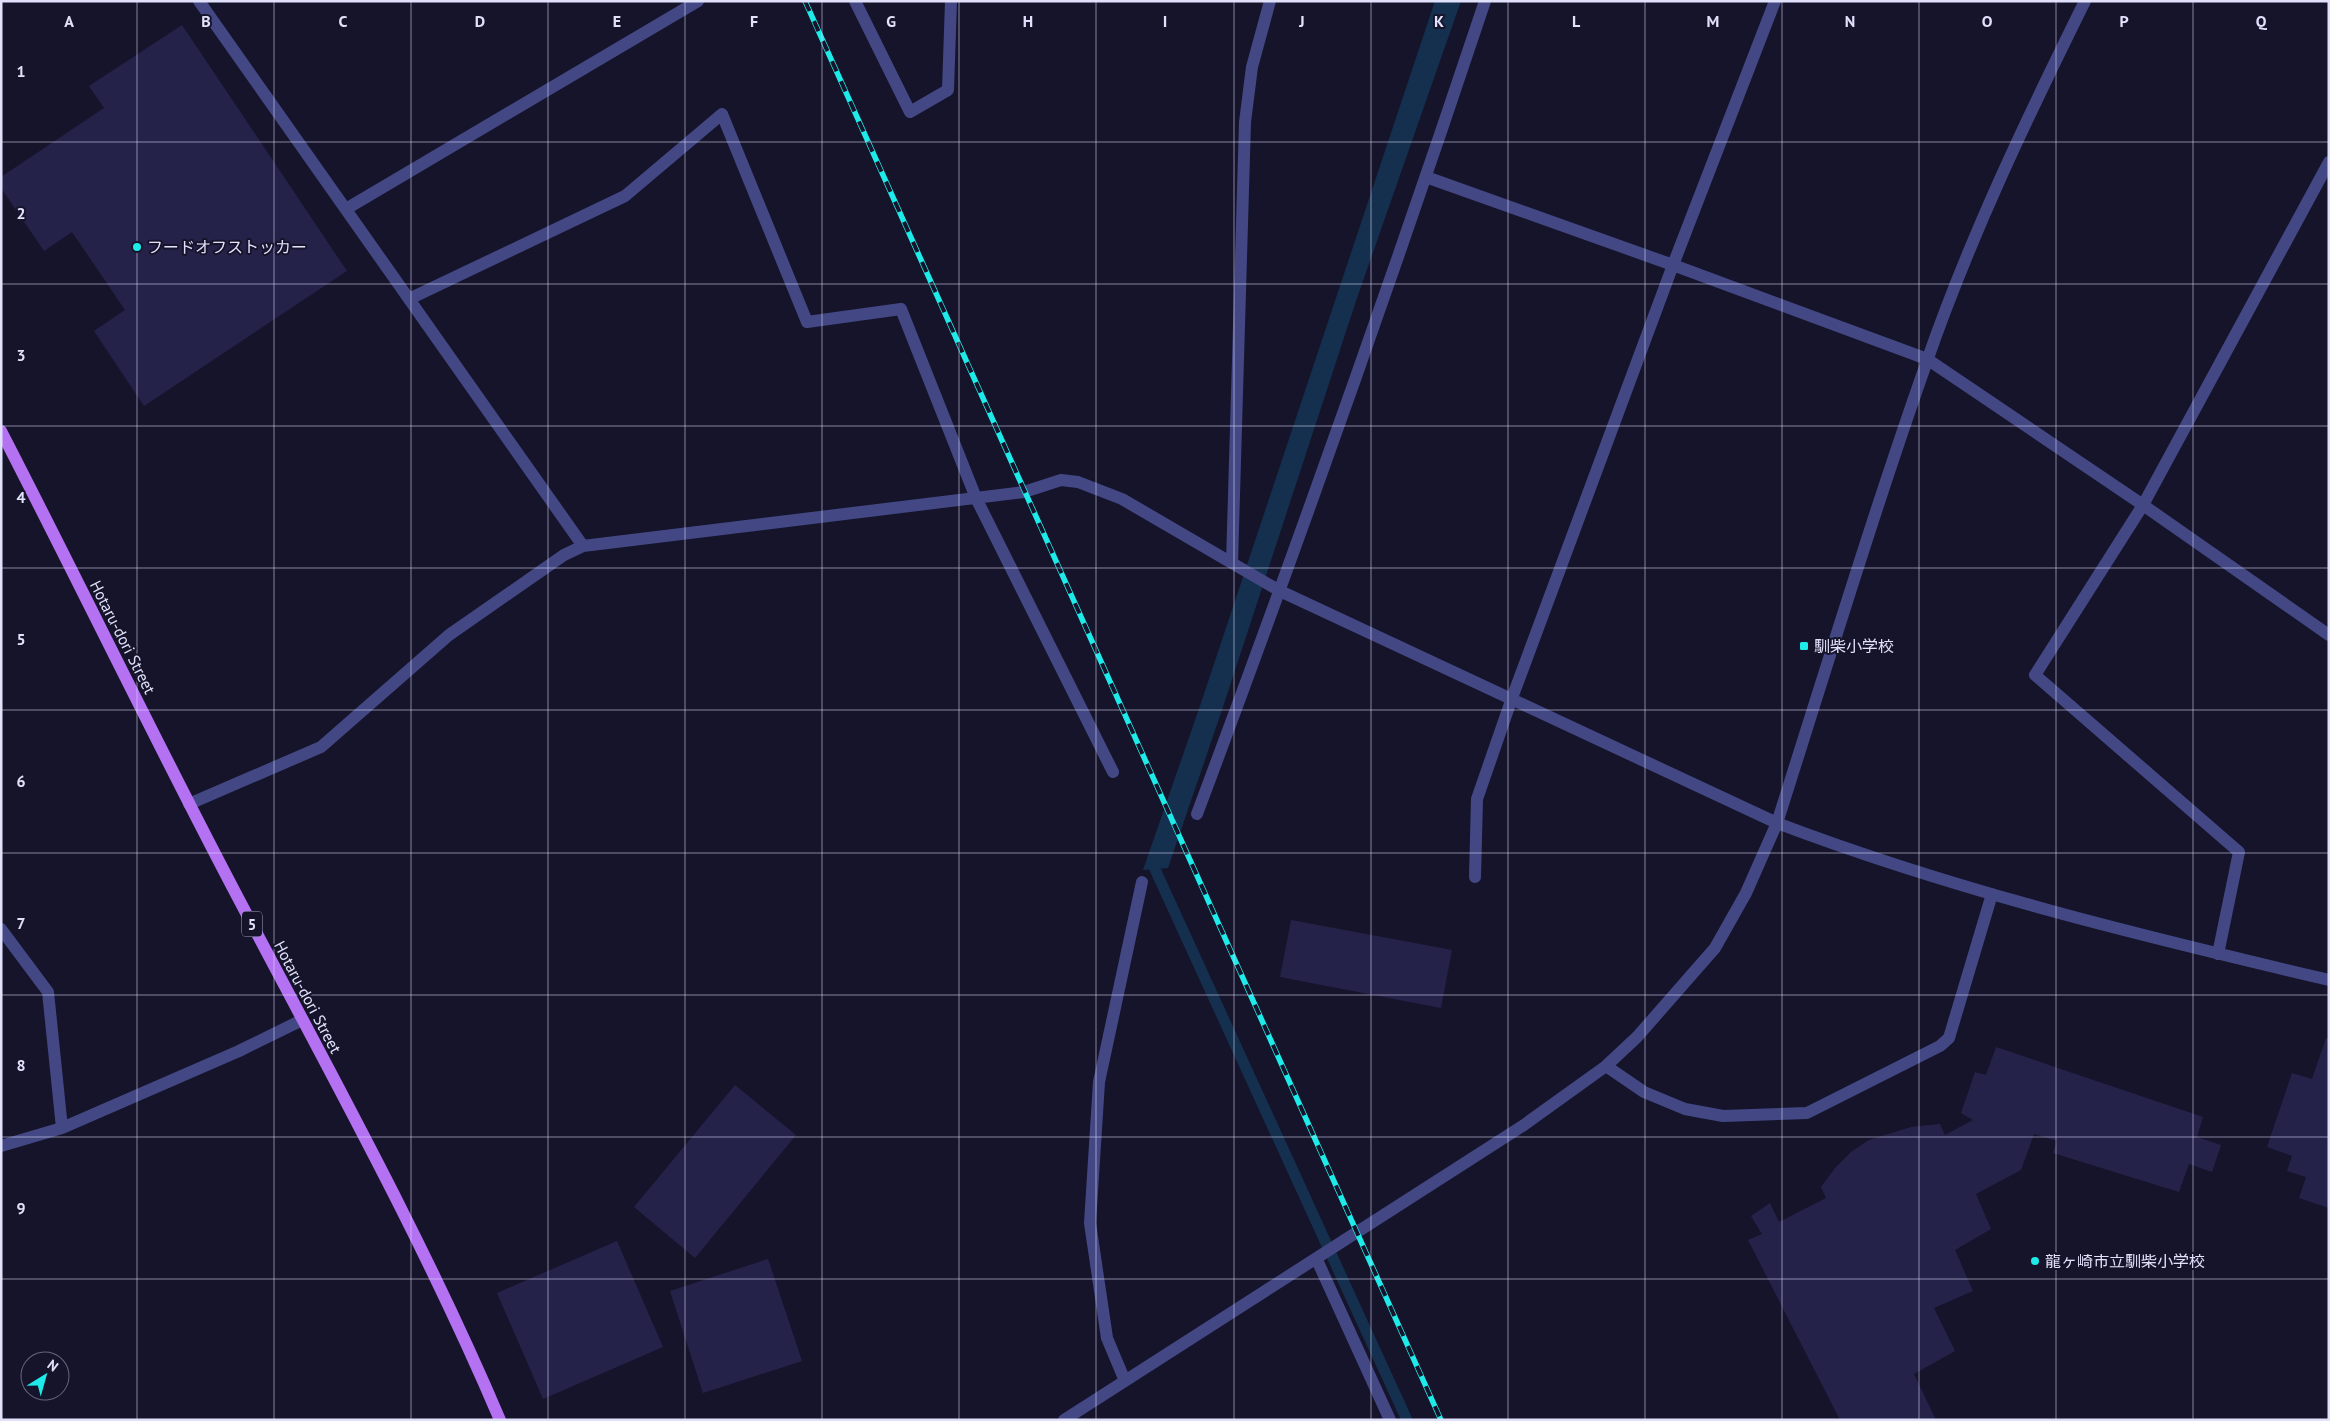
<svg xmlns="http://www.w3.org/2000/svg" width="2330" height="1421" viewBox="0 0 2330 1421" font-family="'PT Sans','Noto Sans JP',sans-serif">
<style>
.water{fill:#15304e}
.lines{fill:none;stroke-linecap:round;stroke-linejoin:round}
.stream{stroke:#15304e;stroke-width:11}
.building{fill:#25224a}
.minor{stroke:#434885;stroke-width:12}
.major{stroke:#b471f2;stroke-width:12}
.rail-casing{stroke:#1eebe9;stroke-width:5.5}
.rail{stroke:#15142b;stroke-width:4;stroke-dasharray:11;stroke-linecap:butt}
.grid{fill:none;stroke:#e1e1fc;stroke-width:1;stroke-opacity:0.55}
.poi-dot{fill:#1eebe9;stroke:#15142b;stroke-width:2}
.labels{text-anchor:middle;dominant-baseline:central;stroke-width:4;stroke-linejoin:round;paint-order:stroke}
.shield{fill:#15142b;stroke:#a4a4bd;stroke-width:1}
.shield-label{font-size:15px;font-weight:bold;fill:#e1e1fc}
.poi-label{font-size:16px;fill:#e1e1fc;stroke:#15142b;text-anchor:start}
.street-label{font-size:16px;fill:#e1e1fc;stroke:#15142b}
.grid-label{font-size:16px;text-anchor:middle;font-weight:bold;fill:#e1e1fc;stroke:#15142b;stroke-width:4;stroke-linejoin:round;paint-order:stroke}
</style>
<rect width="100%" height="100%" fill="#15142b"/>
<path class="water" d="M1435 1H1461L1357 298 1222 710 1168 868 1143 870 1201 703Z"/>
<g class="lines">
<path class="stream" d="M1158 855 1154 867 1407 1420"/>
</g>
<path class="building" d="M182 25 347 271 144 406 94 331 125 310 72 232 44 251 1 188V177L104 108 89 86Z
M1291 920 1452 950 1441 1008 1280 977Z
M2326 1038 2329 1039V1208L2299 1198 2306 1177 2287 1171 2292 1156 2267 1147 2292 1073 2312 1079Z
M1996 1047 2203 1117 2197 1137 2221 1145 2212 1172 2189 1164 2179 1192 2053 1153 2057 1141 2034 1134 2021 1170 1976 1194 1991 1229 1955 1250 1973 1291 1934 1308 1955 1351 1914 1374 1936 1420H1840L1748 1240 1762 1234 1751 1216 1770 1203 1779 1222 1826 1198 1821 1187 1835 1168 1851 1152 1869 1140 1911 1127 1940 1124 1945 1135 1973 1120 1961 1113 1975 1072 1986 1075Z
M735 1085 796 1135 695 1258 634 1207Z
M617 1241 663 1347 543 1399 497 1293Z
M768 1259 802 1361 703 1393 670 1291Z"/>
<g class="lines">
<path class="minor" d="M199 1 583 546
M855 1 910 112 948 90 951 1
M1426 177 1673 265 1927 359 2143 505 2329 635
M346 209 698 1
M409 299 625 196 722 114 807 322 901 309 976 498 1113 772
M1232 563 1245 122 1252 67 1270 1
M189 804 321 747 449 635 564 555 583 546 1024 492 1061 480 1078 482 1122 499 1280 591 1777 823C1956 891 2142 936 2329 980
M1197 814C1298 544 1394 274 1485 1
M1475 877 1477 799 1512 698 1673 265 1775 1
M1 929 48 992 62 1128
M2218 954 2239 852 2035 675 2143 505 2329 162
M1606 1066 1644 1092 1685 1109 1723 1116 1807 1113 1940 1046 1949 1038 1992 894
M1 1146 62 1128 239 1051 302 1020
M1317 1260 1390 1420
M1125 1381 1107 1338 1090 1223 1099 1082 1142 882
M1064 1420 1524 1125 1606 1066 1637 1037 1715 948 1746 893 1777 823C1826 669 1873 514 1927 361 1970 237 2027 118 2085 1"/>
<path class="major" d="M1 431C80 584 155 740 235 892 327 1067 423 1239 500 1420"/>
<defs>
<path id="rail" d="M805 1 1441 1420"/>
</defs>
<use href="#rail" class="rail-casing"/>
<use href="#rail" class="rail"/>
</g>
<path class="grid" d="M137 1V1420M274 1V1420M411 1V1420M548 1V1420M685 1V1420M822 1V1420M959 1V1420M1096 1V1420M1234 1V1420M1371 1V1420M1508 1V1420M1645 1V1420M1782 1V1420M1919 1V1420M2056 1V1420M2193 1V1420M1 142H2329M1 284H2329M1 426H2329M1 568H2329M1 710H2329M1 853H2329M1 995H2329M1 1137H2329M1 1279H2329"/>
<g class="poi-dot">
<circle cx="137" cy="247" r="5"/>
<rect x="1799" y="641" width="10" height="10" rx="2.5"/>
<circle cx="2035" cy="1261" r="5"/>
</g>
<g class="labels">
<rect class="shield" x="242" y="911.5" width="20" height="25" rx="4"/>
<g class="shield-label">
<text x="252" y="924">5</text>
</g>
<g class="poi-label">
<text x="147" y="247">フードオフストッカー</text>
<text x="1814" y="646">馴柴小学校</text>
<text x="2045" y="1261">龍ヶ崎市立馴柴小学校</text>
</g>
<g class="street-label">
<text transform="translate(123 637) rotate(63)">Hotaru-dori Street</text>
<text transform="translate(308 997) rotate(62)">Hotaru-dori Street</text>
</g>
</g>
<g class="grid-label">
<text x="69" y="27">A</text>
<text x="206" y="27">B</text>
<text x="343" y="27">C</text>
<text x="480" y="27">D</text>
<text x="617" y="27">E</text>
<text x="754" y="27">F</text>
<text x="891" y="27">G</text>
<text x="1028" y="27">H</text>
<text x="1165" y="27">I</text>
<text x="1302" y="27">J</text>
<text x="1439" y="27">K</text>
<text x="1576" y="27">L</text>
<text x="1713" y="27">M</text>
<text x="1850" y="27">N</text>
<text x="1987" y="27">O</text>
<text x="2124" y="27">P</text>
<text x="2261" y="27">Q</text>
<text x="21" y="77">1</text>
<text x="21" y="219">2</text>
<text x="21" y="361">3</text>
<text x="21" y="503">4</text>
<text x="21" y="645">5</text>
<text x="21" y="787">6</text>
<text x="21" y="929">7</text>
<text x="21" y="1071">8</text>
<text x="21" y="1214">9</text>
</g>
<rect width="2330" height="1421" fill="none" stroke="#e1e1fc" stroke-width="5"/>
<g transform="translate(45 1376) rotate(37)"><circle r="24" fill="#15142b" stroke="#67667f"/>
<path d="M0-4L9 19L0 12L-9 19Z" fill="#1eebe9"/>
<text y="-8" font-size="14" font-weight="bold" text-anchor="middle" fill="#e1e1fc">N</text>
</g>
</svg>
